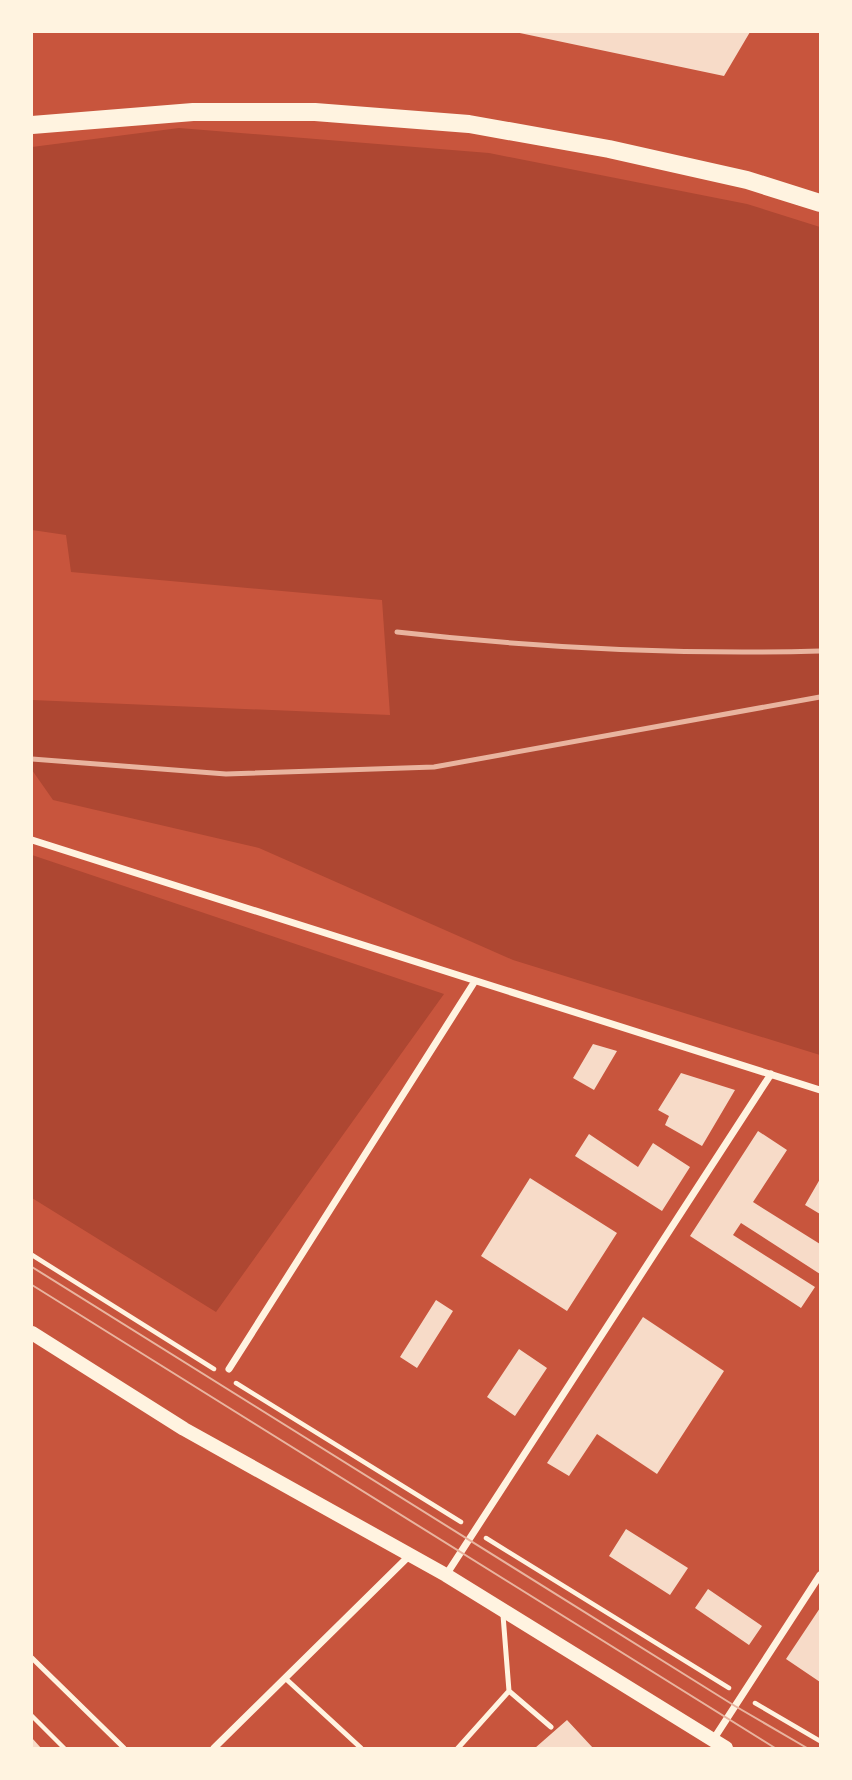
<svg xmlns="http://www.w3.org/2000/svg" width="852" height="1780" viewBox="0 0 852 1780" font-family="Rubik,sans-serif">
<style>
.green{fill:#ae4732}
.building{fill:#f7dbc8}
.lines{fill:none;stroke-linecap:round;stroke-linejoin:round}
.path{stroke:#fff3e0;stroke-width:4.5}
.service{stroke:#fff3e0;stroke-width:5}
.minor{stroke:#fff3e0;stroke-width:7}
.secondary{stroke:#fff3e0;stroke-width:14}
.primary{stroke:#fff3e0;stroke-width:18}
.tram{stroke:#e9b49f;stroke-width:2}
.rail{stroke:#e9b49f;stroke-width:5}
</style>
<rect width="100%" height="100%" fill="#c8553d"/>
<path class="green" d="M179 128 489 153 747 204 820 227V1055L513 960 259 848 53 800 32 770V700L390 715 382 600 71 572 66 535 32 530V147Z
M32 855 444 994 216 1312 32 1198Z"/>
<path class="building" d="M515 32H750L724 76Z
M593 1044 617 1051 594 1090 573 1078Z
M681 1073 735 1090 702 1146 665 1125 669 1116 658 1110Z
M758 1131 787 1150 753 1202 820 1244V1274L741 1223 733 1235 815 1287 801 1308 690 1236Z
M589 1134 638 1167 653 1143 690 1167 662 1211 575 1156Z
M530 1178 617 1233 567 1311 481 1256Z
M820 1179V1214L805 1205Z
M436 1300 453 1311 417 1368 400 1357Z
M643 1317 724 1371 657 1474 597 1434 569 1476 547 1463Z
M519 1349 547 1368 515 1416 487 1397Z
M626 1529 688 1568 670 1595 609 1556Z
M708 1589 762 1626 749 1645 695 1608Z
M820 1608V1682L786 1659Z
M567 1720 593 1748H535Z
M32 1738 41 1748H32Z"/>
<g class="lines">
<path class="path" d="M32 1255 214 1369
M236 1383 461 1522
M486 1538 729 1688
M755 1703 820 1741
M32 1716 64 1748"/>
<path class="service" d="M503 1615 509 1691 551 1727
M32 1658 124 1748
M285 1678 361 1748
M458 1748 509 1691"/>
<path class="minor" d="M32 840 820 1090
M229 1369 475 981
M446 1575 771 1074
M713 1740 820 1575
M214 1748 410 1555"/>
<path class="secondary" d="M32 1333 184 1429 446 1575 726 1748"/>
<path class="primary" d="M32 125 193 112H315L469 124 609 149 747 180 820 203"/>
<path class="tram" d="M32 1267 735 1706 807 1748
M32 1285 775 1748"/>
<path class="rail" d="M397 632C538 648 679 655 820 651
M32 759 226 774 434 767 820 697"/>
</g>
<rect width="852" height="1780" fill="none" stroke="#fff3e0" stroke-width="66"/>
</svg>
